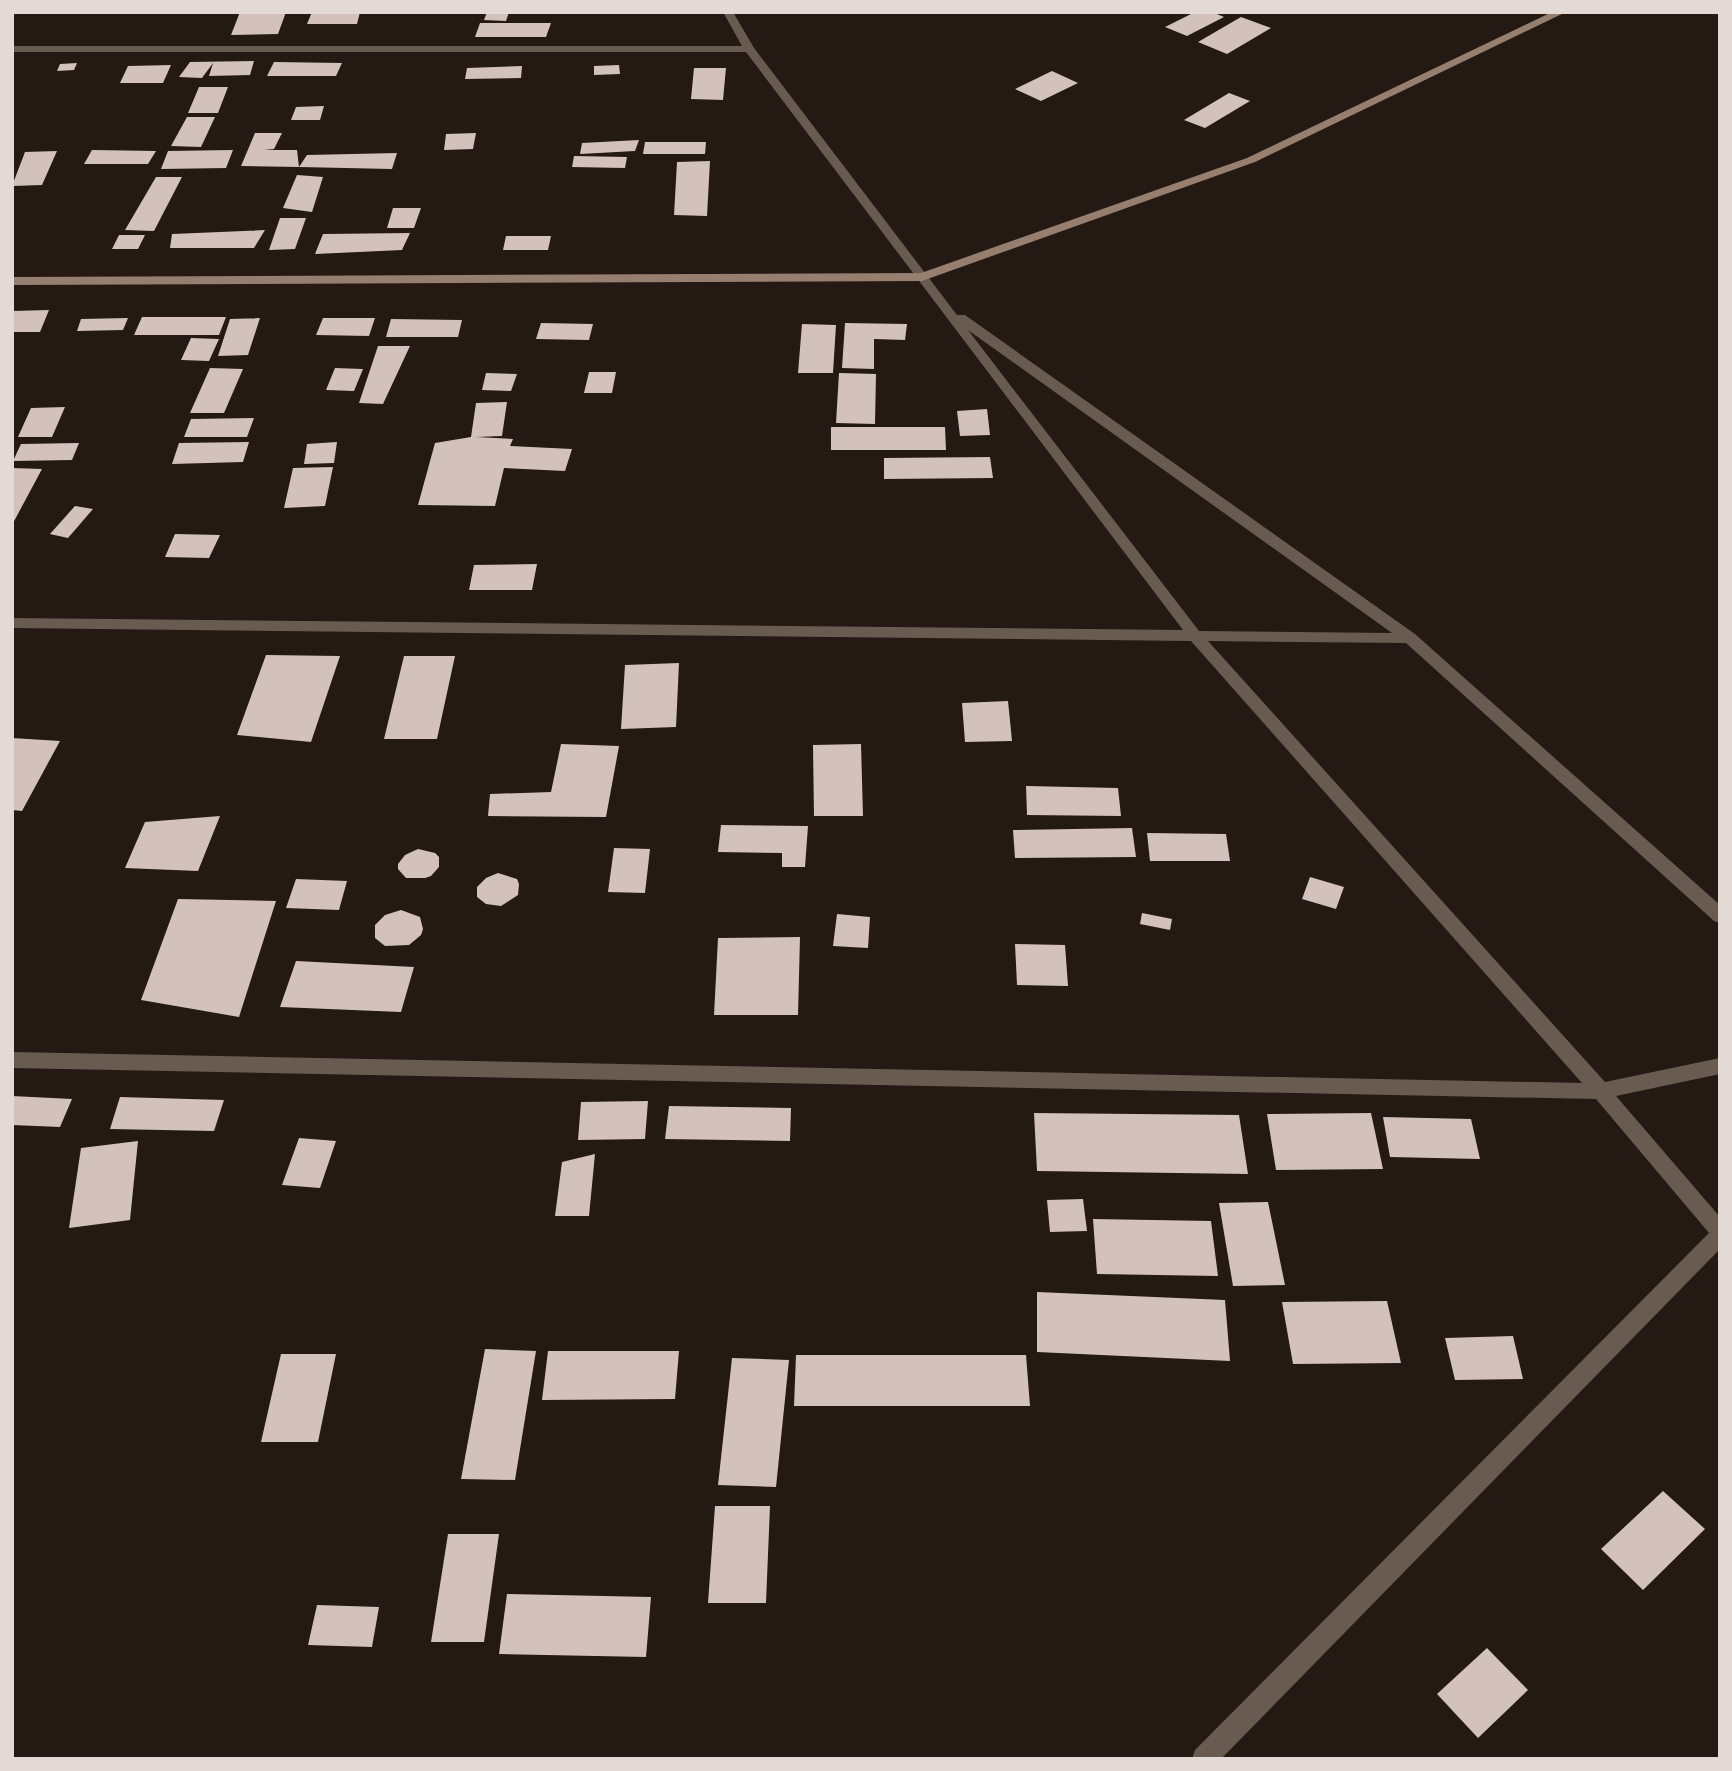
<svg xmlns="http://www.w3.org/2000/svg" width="1732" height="1771" viewBox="0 0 1732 1771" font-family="'Alegreya Sans',sans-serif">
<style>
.building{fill:#d3c2bb}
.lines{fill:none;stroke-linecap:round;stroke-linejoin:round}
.street{fill:#6a5b51;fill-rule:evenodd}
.secondary{fill:#977f6f;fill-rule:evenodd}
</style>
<rect width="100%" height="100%" fill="#251914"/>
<path class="building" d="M240 12H286L278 34 231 35Z
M312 12H360L357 24H307Z
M487 12H509L506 21 484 20Z
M1195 12H1212L1224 17 1187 36 1165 27Z
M1241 17 1271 28 1227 54 1198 42Z
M480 23H551L546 37H475Z
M254 61 250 75 209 76 213 63 202 78 179 77 190 62Z
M274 62 342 63 336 76H267Z
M77 63 74 70 57 71 60 64Z
M171 65 163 83H120L128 66Z
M619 65 620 74 594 75V66Z
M522 66 521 78 465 79 467 68Z
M694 68H726L723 100 691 99Z
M1052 71 1078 83 1041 101 1015 89Z
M199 87H228L218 113H188Z
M1229 93 1250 101 1205 128 1184 120Z
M324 106 320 120H291L296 107Z
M187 117H215L201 147 171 146Z
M255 133H282L274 149 264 150H297L299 167 241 166Z
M476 133 473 149 444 150 446 134Z
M639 140 635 151 580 154 582 143Z
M645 142H706L705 154H643Z
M92 150 156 151 148 164H84Z
M233 150 226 168 161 169 168 151Z
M57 151 42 185 12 186 25 152Z
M397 153 392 169 299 167 307 155Z
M574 156 627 157 625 168 572 167Z
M710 161 707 216 674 215 677 162Z
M297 175 323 177 312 212 283 208Z
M156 177H182L154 231 125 230Z
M393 208H421L414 228H387Z
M280 218H306L295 249 269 250Z
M265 230 254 248H170L172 234Z
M410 233 402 250 315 254 323 234Z
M119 235H145L138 249H112Z
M506 236H551L548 250H503Z
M49 310 40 332H12V311Z
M142 317H226L219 335H134Z
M128 318 123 330 77 331 81 319Z
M260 318 248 355 218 356 230 319Z
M323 318H375L369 336 316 335Z
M391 319 462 320 458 337H386Z
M541 323 593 324 589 340 536 339Z
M845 323 907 324 905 340 874 339V369L842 368Z
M802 324 836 325 833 373H798Z
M191 338 219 339 209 361 181 360Z
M378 346H410L383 404 359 403Z
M210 368 243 369 224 413H190Z
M335 368 363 369 354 391 326 390Z
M589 372H616L612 393H584Z
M486 373 517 374 511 391 482 390Z
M839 373 876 374 875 424 836 423Z
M507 402 502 436 476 437 513 439 510 446 572 449 565 471 504 468 495 506 418 505 435 443 471 437 476 403Z
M65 407 52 437H18L31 408Z
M987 409 990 435 960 436 957 411Z
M254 418 247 437H184L191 419Z
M831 427H945L946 450H831Z
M249 442 243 462 172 464 179 443Z
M337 442 334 463 304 464 307 444Z
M79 443 72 460 13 461 21 444Z
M990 457 993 478 884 479V458Z
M333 467 325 506 284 508 293 468Z
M12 468 42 469 12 525Z
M75 506 93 509 68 538 50 534Z
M175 534 220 535 209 558 165 557Z
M537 564 532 590H469L474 565Z
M266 655 340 656 311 742 237 735Z
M404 656H455L437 739H384Z
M679 663 676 727 621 729 625 665Z
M1008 701 1012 741 965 742 962 703Z
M12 738 60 741 22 811 12 810Z
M561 744 619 746 606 817 488 816 490 794 551 792Z
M861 744 863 816H814L813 745Z
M1026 786 1118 788 1121 816 1027 815Z
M220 816 198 871 125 868 145 822Z
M721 825 808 826 805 867H782V853L718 852Z
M1132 828 1136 857 1015 858 1013 830Z
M1147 833 1226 834 1230 861H1150Z
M614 848 650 849 645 893 608 892Z
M418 849 435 853 439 857V867L431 876 425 878H406L398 869V864L405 855Z
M498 873 517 879 519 884 518 895 501 906 486 904 477 897V887L486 878Z
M1310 877 1344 887 1336 909 1302 899Z
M296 879 347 881 339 910 286 908Z
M178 899 276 901 239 1017 141 1000Z
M401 910 420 917 423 929 421 935 409 945 385 946 375 938V925L385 915Z
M1142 913 1172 919 1170 930 1140 924Z
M837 914 870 917 868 948 833 946Z
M800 937 798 1015H714L718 938Z
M1015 944 1065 945 1068 986 1017 985Z
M296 961 414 967 401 1012 280 1007Z
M12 1096 72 1099 60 1127 12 1125Z
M120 1097 224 1100 214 1131 110 1129Z
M648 1101 645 1139 578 1140 581 1102Z
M669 1106 791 1108 790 1141 665 1139Z
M1034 1113 1239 1115 1248 1174 1037 1171Z
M1371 1113 1383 1169 1276 1170 1267 1114Z
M1383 1117 1471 1119 1480 1159 1390 1157Z
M299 1138 336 1141 320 1188 282 1185Z
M138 1141 130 1220 69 1228 81 1148Z
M595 1154 589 1216H555L562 1162Z
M1083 1199 1087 1231 1050 1232 1047 1200Z
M1268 1202 1285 1285 1233 1286 1219 1203Z
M1093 1219 1211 1221 1218 1276 1097 1274Z
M1037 1292 1225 1300 1230 1361 1037 1352Z
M1387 1301 1401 1363 1293 1364 1282 1302Z
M1513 1336 1523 1379 1455 1380 1445 1338Z
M485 1349 536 1351 515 1480 461 1479Z
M548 1351H679L675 1399 542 1400Z
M281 1354H336L318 1442H261Z
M796 1355H1026L1030 1406H794Z
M732 1358 789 1360 776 1487 718 1485Z
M1663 1491 1705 1529 1643 1590 1601 1549Z
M715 1506H770L766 1603H708Z
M448 1534H499L484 1642H431Z
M507 1594 651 1597 646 1657 499 1654Z
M317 1605 379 1607 372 1647 308 1645Z
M1487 1648 1528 1690 1478 1738 1437 1694Z"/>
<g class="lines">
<path class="street" d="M723 12H733L754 48 957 315H965L1415 634 1720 905V923L1714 921 1406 643 1208 641 1605 1082 1720 1058V1074L1616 1096 1720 1217V1249L1221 1759H1192L1195 1750 1709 1233 1596 1099 12 1068V1052L1582 1083 1191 641 12 628V618L1183 630 746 52H12V46H742ZM968 330 1392 633 1199 631Z"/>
<path class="secondary" d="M1552 12H1566L1255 162 922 281 12 285V277L921 273 1247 158Z"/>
</g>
<rect width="1732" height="1771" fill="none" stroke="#e3dad6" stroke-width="28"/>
</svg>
